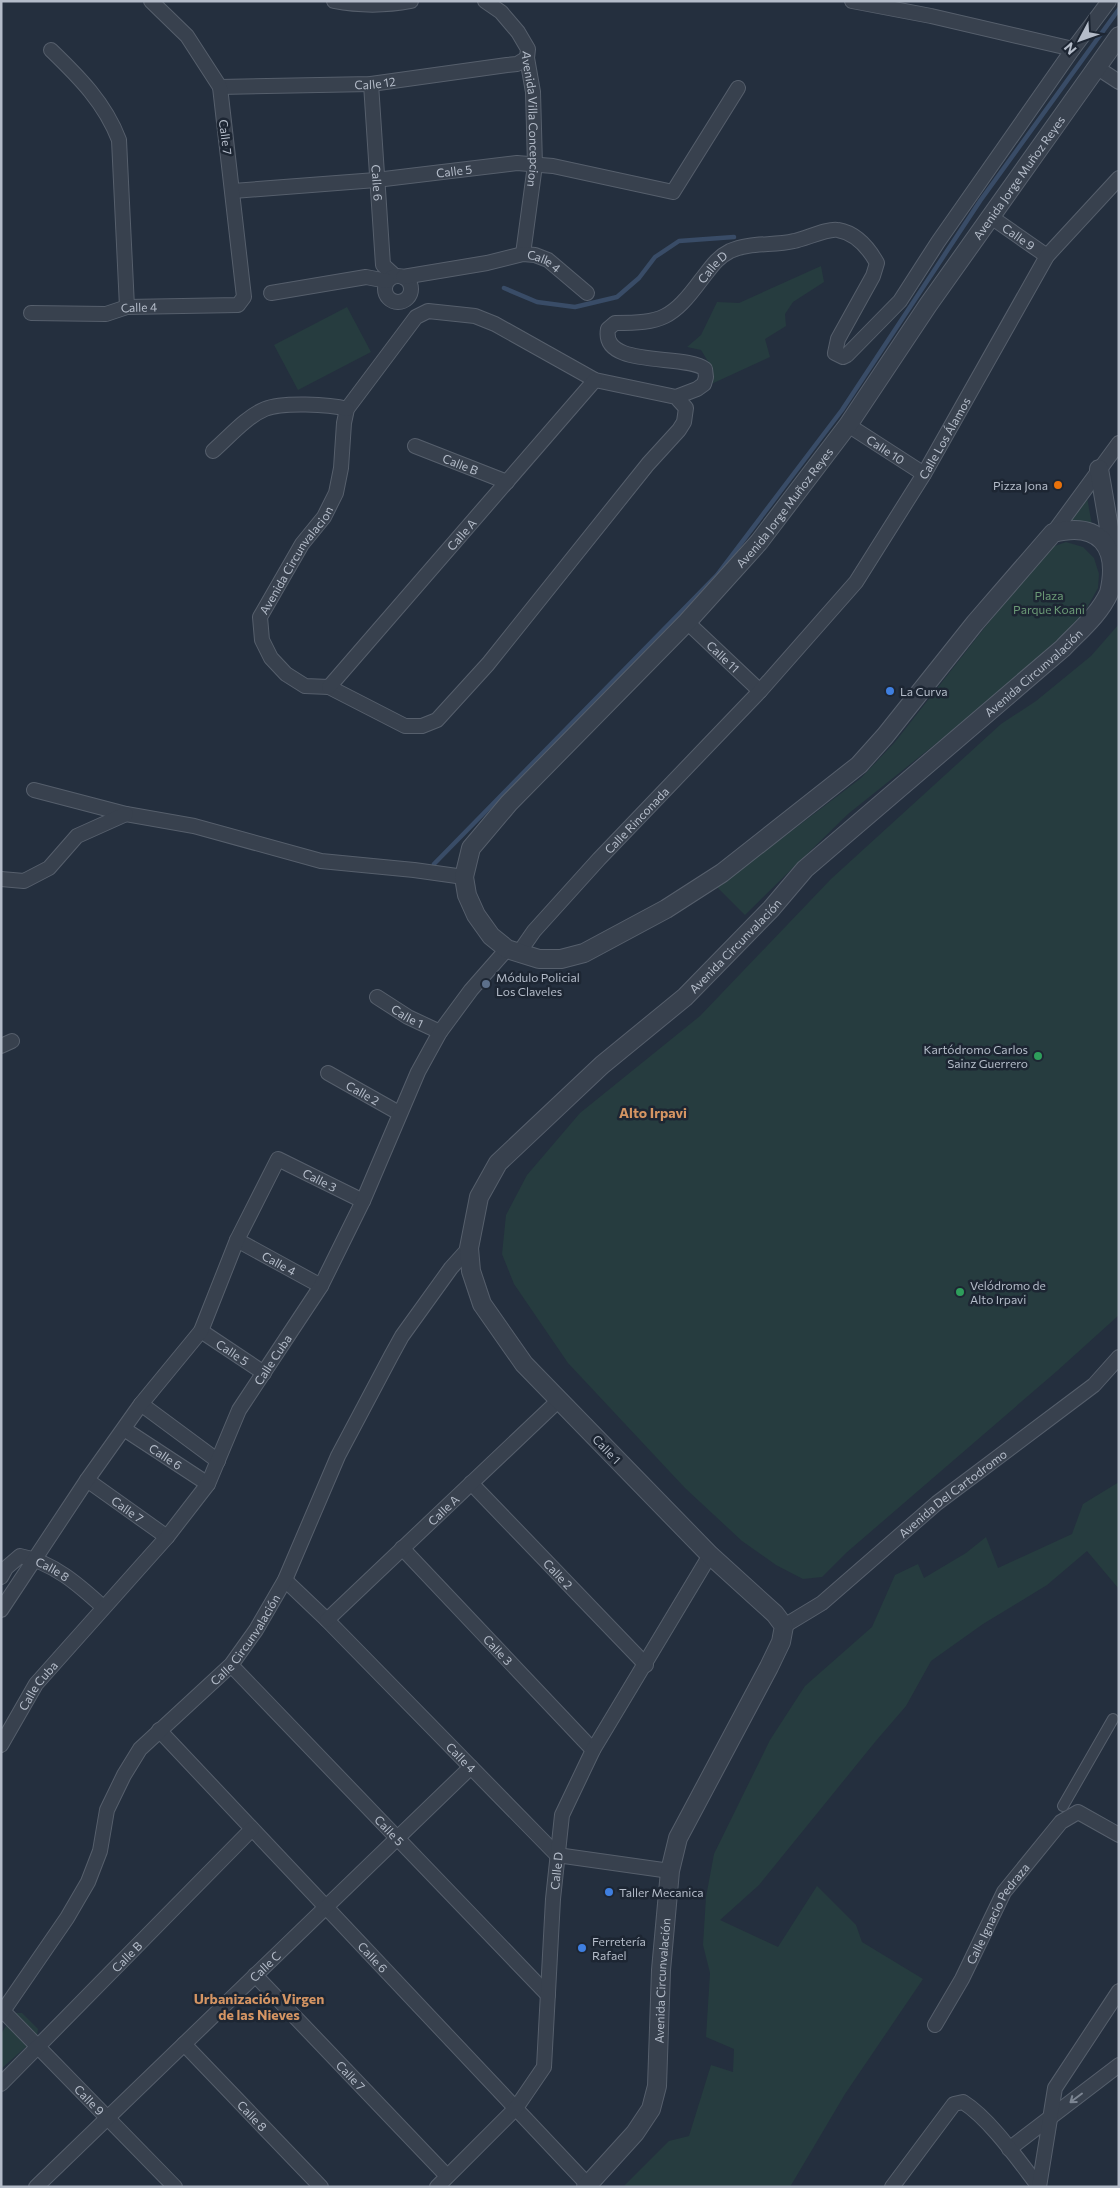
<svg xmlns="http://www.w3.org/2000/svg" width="1120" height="2188" viewBox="0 0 1120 2188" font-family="Commissioner,sans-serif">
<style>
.green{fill:#263c3f}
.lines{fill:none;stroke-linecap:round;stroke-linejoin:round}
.stream{stroke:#394c67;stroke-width:4.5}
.pedestrian-casing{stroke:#565f6c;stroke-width:12}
.minor-casing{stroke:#565f6c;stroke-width:16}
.tertiary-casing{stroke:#565f6c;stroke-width:20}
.pedestrian{stroke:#38414e;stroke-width:10}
.minor{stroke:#38414e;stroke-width:14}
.tertiary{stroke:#38414e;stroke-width:18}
.oneway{stroke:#7c8592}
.food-dot{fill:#e8710a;stroke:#1d2633;stroke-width:2}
.shop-dot{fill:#3f7fe0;stroke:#1d2633;stroke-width:2}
.service-dot{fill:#5c6f8a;stroke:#1d2633;stroke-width:2}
.leisure-dot{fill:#2e9e5b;stroke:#1d2633;stroke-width:2}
.labels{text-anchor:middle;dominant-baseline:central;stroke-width:5;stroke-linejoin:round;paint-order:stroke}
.street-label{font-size:12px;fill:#b4bcc9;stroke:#1d2633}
.poi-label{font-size:12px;fill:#b4bcc9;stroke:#1d2633;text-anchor:start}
.park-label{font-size:12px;fill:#6b9a76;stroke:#1d2633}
.neighbourhood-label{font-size:14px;font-weight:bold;fill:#d59563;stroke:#1d2633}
</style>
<rect width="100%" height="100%" fill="#242f3e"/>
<path class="green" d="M821 266 824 282 793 302 785 314 786 326 765 339 770 357 707 386 709 363 701 350 687 347 701 335 717 302 739 303Z
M347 307 371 352 298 390 274 345Z
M1087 497 1093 531 1064 526Z
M1066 542 1083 547 1094 558 1099 574 1098 588 1084 613 1065 637 1033 666 848 814 745 915 714 884 781 839 861 778 895 742 1036 562 1049 548Z
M1119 624V1315L1057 1371 846 1553 822 1577 803 1579 776 1565 742 1541 685 1488 568 1363 514 1284 502 1254 506 1215 527 1175 580 1113 700 1016 831 879 1001 724 1036 701 1091 656Z
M1119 1482V1589L1087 1551 1047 1585 983 1624 931 1661 906 1706 875 1742 759 1885 720 1920 778 1947 817 1886 856 1925 862 1942 923 1979 845 2094 790 2187H623L669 2141 689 2136 711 2065 733 2072 734 2049 706 2037 710 1973 703 1945 706 1897 714 1854 770 1740 805 1686 872 1627 895 1575 918 1564 924 1578 966 1553 986 1537 998 1568 1072 1534 1083 1504Z
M14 2013H22L38 2029 37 2037 1 2069V2034Z"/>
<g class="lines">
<path class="stream" d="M504 288 537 302 575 307 617 297 639 278 655 257 679 241 734 237
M434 864 717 575 842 410 980 201 1119 9"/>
<defs>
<path id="pedestrian" d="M1063 1806 1113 1719"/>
<g id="minor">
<path d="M334 1C360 6 385 6 411 1"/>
<path id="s1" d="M485 1 501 12 518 32 528 49 527 58 533 92 535 165 523 254"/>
<path d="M852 1 931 16 1073 49"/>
<path d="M51 50C79 77 105 103 119 140L127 307"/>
<path d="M1096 67 1119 82"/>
<path id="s2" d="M371 84 383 265 395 276"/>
<path id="s3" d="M220 87 371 84 507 65 517 64 527 58"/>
<path id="s4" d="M233 191 376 180 517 163 553 166 673 192 738 88"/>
<path id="s5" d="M991 217 1047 256"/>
<circle cx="398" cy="289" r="13"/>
<path id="s6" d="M403 277 487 263 523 254 535 255 548 260 587 293"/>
<path d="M271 293 366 277 387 281"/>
<path id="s7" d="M31 313 106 314 127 307 238 305 244 297 220 87 187 36 151 1"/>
<path id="s8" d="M676 397 686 408 684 422 679 430 648 464 488 664 437 720 422 726H405L329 687 305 686 286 674 271 658 262 640 260 617 302 544 324 517 336 493 341 468 344 423 347 409 416 317 428 311 475 316 495 324 595 380 676 397 697 389 704 384 706 377 705 369C685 353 601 369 608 329L615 323C662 323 672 319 701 280 710 269 716 258 730 251 750 242 773 246 794 241 805 239 828 228 838 230 856 233 868 247 877 263L873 276 838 339 835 353 843 357 847 355 900 301 938 242 1073 49 1109 1"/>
<path id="s9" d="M848 425 924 474"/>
<path id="s10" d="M415 446 507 482"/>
<path d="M213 451C229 437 246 417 265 409 282 402 329 404 347 409"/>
<path d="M1053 533 1119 443"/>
<path id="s11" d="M687 622 760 691"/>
<path id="s12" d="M329 687 595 380"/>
<path d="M34 790 126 814 194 826 321 861 414 870 464 877"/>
<path d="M1 879 24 881 49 868 77 836 126 814"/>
<path id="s13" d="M518 954 534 931 599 859 760 691 856 582 924 474 1047 256 1119 178"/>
<path id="s14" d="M377 997 408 1017 440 1032"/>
<path d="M1 1046 12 1041"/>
<path id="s15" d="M328 1073 399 1113"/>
<path id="s16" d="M237 1240 321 1286"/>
<path id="s17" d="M201 1331 264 1373"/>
<path d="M141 1404 218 1461"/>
<path id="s18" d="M124 1429 208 1484"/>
<path id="s19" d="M87 1480 167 1537"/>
<path id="s20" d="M471 1483 646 1665"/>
<path id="s21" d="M402 1548 593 1750"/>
<path id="s22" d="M1 1577 6 1568 20 1556C53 1562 79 1585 103 1607"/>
<path id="s23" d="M285 1580 327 1620 557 1855 670 1871"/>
<path id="s24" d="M1 1610 87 1480 141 1404 201 1331 237 1240 278 1159 363 1201"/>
<path id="s25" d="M327 1620 559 1400"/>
<path id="s26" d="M784 1626 822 1603 937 1503 1094 1385 1119 1357"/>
<path id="s27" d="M231 1665 548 1995"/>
<path id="s28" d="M159 1730 588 2185"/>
<path id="s29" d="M1 1745 36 1684 167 1537 208 1484 239 1410 321 1286 363 1201 418 1072 440 1032 471 990 507 949"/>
<path id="s30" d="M255 1975 447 2176"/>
<path id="s31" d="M3 2011 175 2187"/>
<path id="s32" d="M1 2014 67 1918 88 1882 100 1851 107 1810 124 1775 140 1749 231 1665 256 1630 285 1580 338 1456 391 1356 402 1336 451 1268 469 1248"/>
<path id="s33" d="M935 2025 962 1979 1004 1892 1061 1822 1078 1812 1119 1835"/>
<path id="s34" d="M184 2044 321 2187"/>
<path id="s35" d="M1 2084 252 1829"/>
<path d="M1009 2149 1119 2065"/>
<path id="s36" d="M36 2187 471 1767"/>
<path id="s37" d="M437 2187 516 2108 544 2067 553 1899 562 1815 593 1750 710 1555"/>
<path d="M892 2187 954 2104 963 2102C990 2119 1019 2161 1039 2187"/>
<path d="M1039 2187 1055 2088 1119 1991"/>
</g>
<g id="tertiary">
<path d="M1099 469 1113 551"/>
<path id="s38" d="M586 2187 635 2133 651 2109 657 2086 661 1970 670 1871 678 1838 769 1667 781 1642 784 1626 775 1614 710 1555 524 1364 482 1304 471 1271 469 1248 479 1197 498 1163 602 1065 685 997 771 909 805 869 1063 648C1079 631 1099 615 1109 593 1120 546 1099 521 1053 533L975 623 885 736 859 765 722 873 666 909 584 953 561 959H539L507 949 491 936 476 915 467 895 464 877 471 848 509 803 687 622 759 542 848 425 928 305 1119 36"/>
</g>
</defs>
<use href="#pedestrian" class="pedestrian-casing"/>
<use href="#minor" class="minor-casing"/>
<use href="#tertiary" class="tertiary-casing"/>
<use href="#pedestrian" class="pedestrian"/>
<use href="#minor" class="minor"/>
<use href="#tertiary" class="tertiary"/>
</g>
<defs><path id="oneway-shaft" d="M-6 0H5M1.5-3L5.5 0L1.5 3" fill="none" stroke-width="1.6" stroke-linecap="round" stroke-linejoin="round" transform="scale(1.25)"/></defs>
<use class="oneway" href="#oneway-shaft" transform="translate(1076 2098) rotate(143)"/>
<circle class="food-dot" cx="1058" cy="485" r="5"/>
<g class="shop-dot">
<circle cx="890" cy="691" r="5"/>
<circle cx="609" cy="1892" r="5"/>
<circle cx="582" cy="1948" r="5"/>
</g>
<circle class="service-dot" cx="486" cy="984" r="5"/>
<g class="leisure-dot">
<circle cx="1038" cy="1056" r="5"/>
<circle cx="960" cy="1292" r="5"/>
</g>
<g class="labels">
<g class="street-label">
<text stroke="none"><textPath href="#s3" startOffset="155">Calle 12</textPath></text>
<text stroke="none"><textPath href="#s1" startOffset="136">Avenida Villa Concepcion</textPath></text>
<text transform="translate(226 137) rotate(83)">Calle 7</text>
<text stroke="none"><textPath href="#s4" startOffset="222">Calle 5</textPath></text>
<text stroke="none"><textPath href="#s38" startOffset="3849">Avenida Jorge Muñoz Reyes</textPath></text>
<text stroke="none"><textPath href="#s2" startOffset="99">Calle 6</textPath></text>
<text stroke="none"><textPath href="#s5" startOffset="34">Calle 9</textPath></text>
<text stroke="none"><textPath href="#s6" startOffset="145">Calle 4</textPath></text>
<text stroke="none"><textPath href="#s8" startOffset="1562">Calle D</textPath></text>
<text stroke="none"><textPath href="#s7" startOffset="109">Calle 4</textPath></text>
<text stroke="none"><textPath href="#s13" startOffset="672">Calle Los Álamos</textPath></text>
<text stroke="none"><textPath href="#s9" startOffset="45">Calle 10</textPath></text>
<text stroke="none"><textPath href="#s10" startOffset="49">Calle B</textPath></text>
<text stroke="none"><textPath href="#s38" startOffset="3444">Avenida Jorge Muñoz Reyes</textPath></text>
<text stroke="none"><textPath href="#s12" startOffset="202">Calle A</textPath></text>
<text stroke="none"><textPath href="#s8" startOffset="714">Avenida Circunvalacion</textPath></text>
<text stroke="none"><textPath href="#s11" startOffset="50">Calle 11</textPath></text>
<text stroke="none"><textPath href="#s38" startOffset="1931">Avenida Circunvalación</textPath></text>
<text stroke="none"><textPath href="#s13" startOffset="179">Calle Rinconada</textPath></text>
<text stroke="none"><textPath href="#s38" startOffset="1526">Avenida Circunvalación</textPath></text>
<text stroke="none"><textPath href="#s14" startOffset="36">Calle 1</textPath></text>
<text stroke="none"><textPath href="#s15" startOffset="40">Calle 2</textPath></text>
<text stroke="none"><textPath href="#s24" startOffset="579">Calle 3</textPath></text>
<text stroke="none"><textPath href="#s16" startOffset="48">Calle 4</textPath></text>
<text stroke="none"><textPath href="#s17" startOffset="38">Calle 5</textPath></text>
<text stroke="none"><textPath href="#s29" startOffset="475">Calle Cuba</textPath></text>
<text transform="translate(607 1449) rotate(46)">Calle 1</text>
<text stroke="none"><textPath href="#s18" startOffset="50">Calle 6</textPath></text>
<text stroke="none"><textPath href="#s26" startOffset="215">Avenida Del Cartodromo</textPath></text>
<text stroke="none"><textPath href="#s19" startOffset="50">Calle 7</textPath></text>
<text stroke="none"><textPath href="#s25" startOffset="160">Calle A</textPath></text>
<text stroke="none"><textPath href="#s22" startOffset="64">Calle 8</textPath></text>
<text stroke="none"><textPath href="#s20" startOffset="126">Calle 2</textPath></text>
<text stroke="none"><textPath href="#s32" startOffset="455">Calle Circunvalación</textPath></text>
<text stroke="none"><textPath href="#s21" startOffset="140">Calle 3</textPath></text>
<text stroke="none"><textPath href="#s29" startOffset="70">Calle Cuba</textPath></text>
<text stroke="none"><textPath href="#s23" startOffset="250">Calle 4</textPath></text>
<text stroke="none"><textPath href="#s27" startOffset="229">Calle 5</textPath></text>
<text stroke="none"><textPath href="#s37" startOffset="358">Calle D</textPath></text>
<text stroke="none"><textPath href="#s33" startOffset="128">Calle Ignacio Pedraza</textPath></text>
<text stroke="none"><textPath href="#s35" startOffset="179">Calle B</textPath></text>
<text stroke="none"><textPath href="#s28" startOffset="312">Calle 6</textPath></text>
<text stroke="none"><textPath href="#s36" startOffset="318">Calle C</textPath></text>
<text stroke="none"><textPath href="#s38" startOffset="231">Avenida Circunvalación</textPath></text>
<text stroke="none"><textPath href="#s30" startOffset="139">Calle 7</textPath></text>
<text stroke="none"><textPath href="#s31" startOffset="124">Calle 9</textPath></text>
<text stroke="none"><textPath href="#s34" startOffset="99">Calle 8</textPath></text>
</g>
<g class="poi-label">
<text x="1048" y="485" text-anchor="end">Pizza Jona</text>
<text x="900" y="691">La Curva</text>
<text x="496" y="977">Módulo Policial<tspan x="496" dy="14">Los Claveles</tspan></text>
<text x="1028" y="1049" text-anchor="end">Kartódromo Carlos<tspan x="1028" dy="14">Sainz Guerrero</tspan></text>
<text x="970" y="1285">Velódromo de<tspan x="970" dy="14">Alto Irpavi</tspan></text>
<text x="619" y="1892">Taller Mecanica</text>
<text x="592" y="1941">Ferretería<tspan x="592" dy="14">Rafael</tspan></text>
</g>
<g class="park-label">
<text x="1049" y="595">Plaza<tspan x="1049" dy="14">Parque Koani</tspan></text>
</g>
<g class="neighbourhood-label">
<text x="653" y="1112">Alto Irpavi</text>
<text x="259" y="1998">Urbanización Virgen<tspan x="259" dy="16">de las Nieves</tspan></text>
</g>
</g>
<rect width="1120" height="2188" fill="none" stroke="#b4bcc9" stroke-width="5"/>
<g transform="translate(1080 40) rotate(229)" stroke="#1d2633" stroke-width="4" paint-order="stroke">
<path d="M0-4L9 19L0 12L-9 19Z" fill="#b4bcc9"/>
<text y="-8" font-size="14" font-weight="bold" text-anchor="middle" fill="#b4bcc9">N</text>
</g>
</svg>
